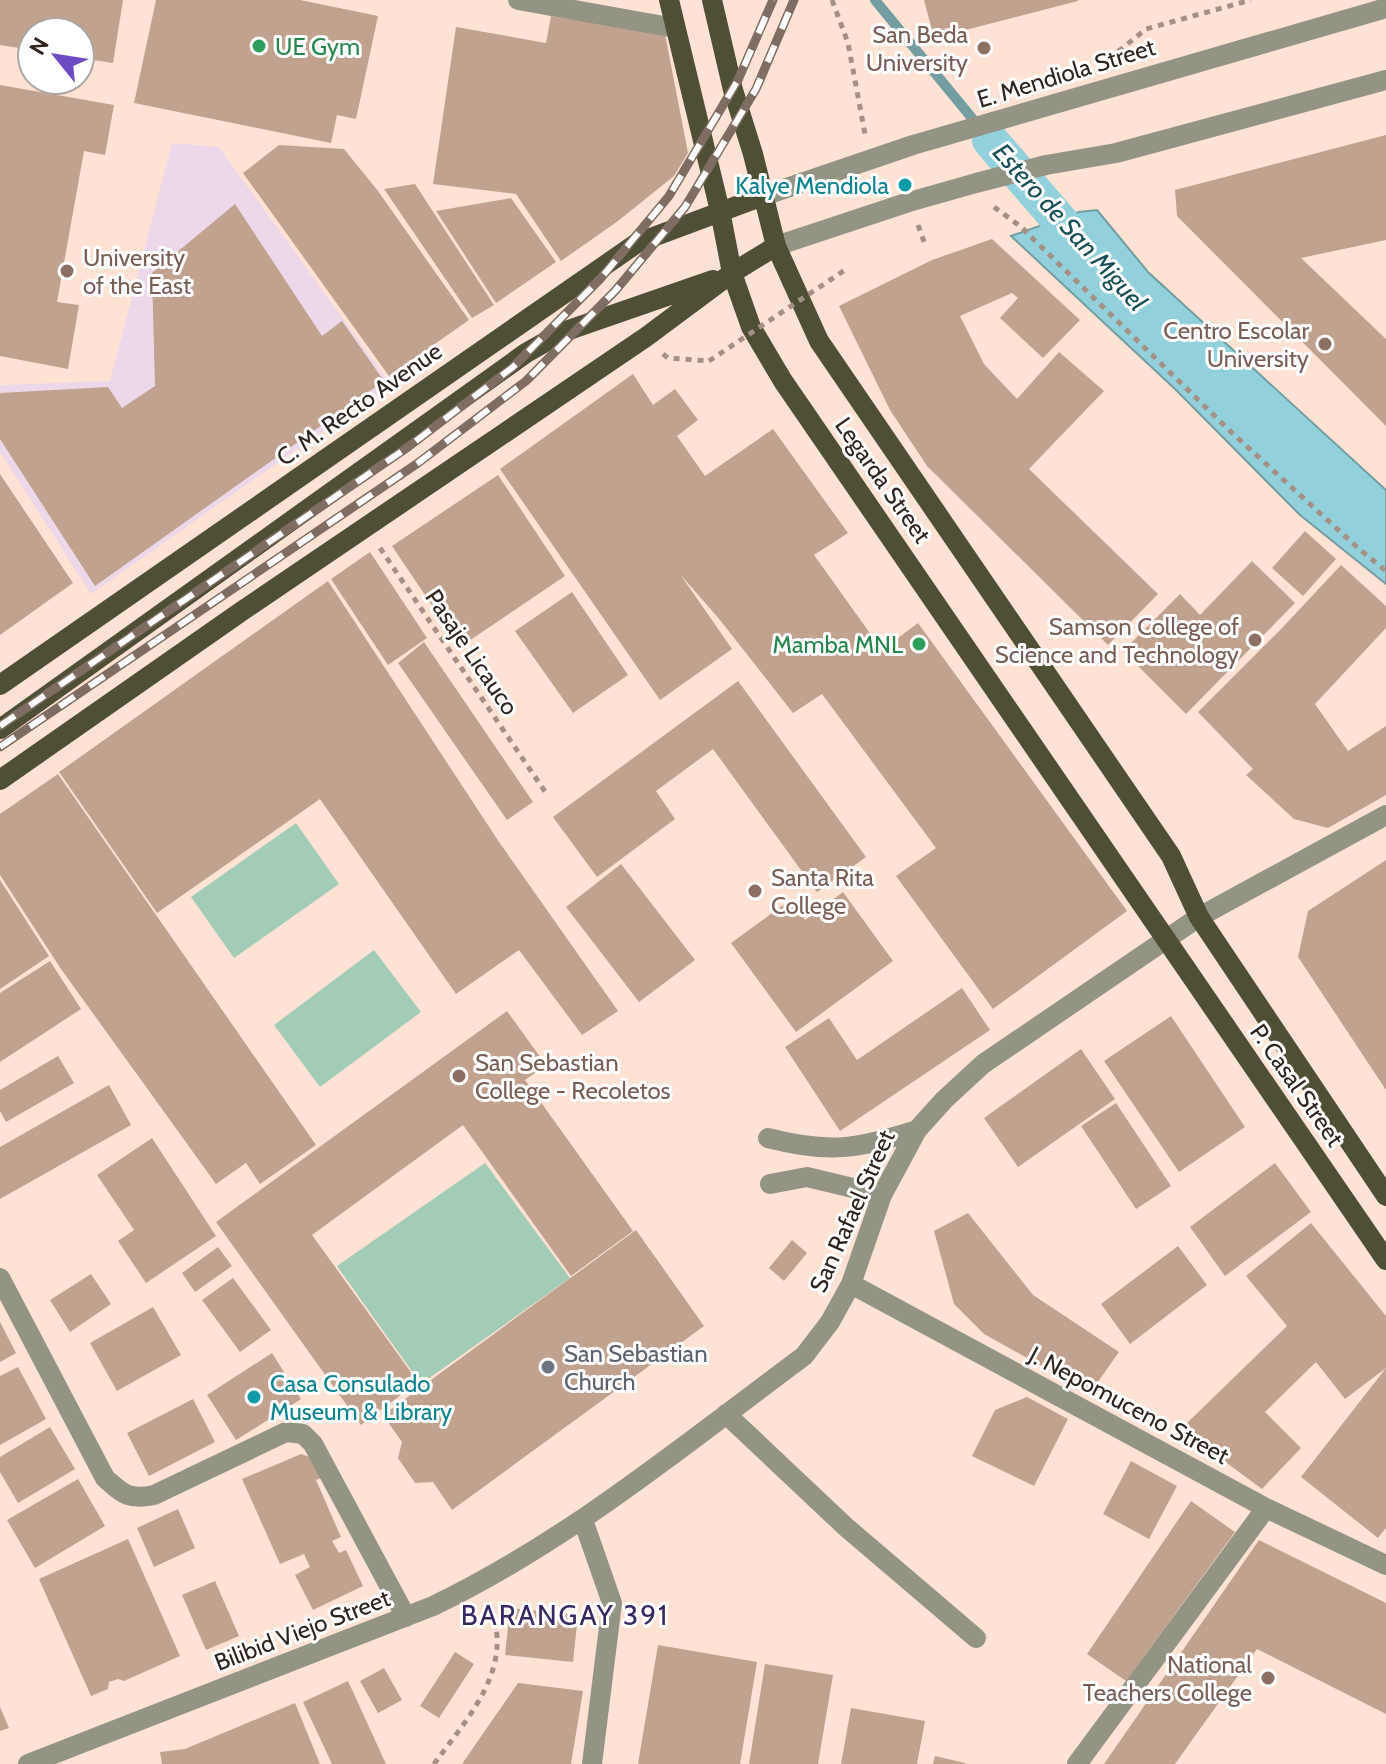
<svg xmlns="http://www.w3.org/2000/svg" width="1386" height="1764" viewBox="0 0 1386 1764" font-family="Cabin,sans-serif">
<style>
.commercial{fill:#ecd8e8}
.green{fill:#a3ccb6}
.water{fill:#92d1db;stroke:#749da2;stroke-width:2}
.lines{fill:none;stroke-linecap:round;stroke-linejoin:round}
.stream{stroke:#749da2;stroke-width:10}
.canal{stroke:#92d1db;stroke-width:36}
.building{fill:#c0a28e}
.path{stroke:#a59085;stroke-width:5;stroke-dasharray:6 6;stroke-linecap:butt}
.minor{stroke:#949485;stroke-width:20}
.major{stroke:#4f4f36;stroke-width:20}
.rail-casing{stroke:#7f6d63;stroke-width:9}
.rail{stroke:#fff;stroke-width:6;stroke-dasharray:18;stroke-linecap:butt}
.path-bridge{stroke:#a59085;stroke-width:5;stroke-dasharray:6 6;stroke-linecap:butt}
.leisure-dot{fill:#2e9e5b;stroke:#fff;stroke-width:3}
.education-dot{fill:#8d6e63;stroke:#fff;stroke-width:3}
.culture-dot{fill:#0f9aa8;stroke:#fff;stroke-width:3}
.worship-dot{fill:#6b7280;stroke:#fff;stroke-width:3}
.labels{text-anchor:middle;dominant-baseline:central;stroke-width:6;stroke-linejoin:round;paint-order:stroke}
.education-label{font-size:24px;fill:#785e54;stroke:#fff;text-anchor:end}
.leisure-label{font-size:24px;fill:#27864d;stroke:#fff;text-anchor:start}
.street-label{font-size:24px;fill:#2f231c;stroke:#fff}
.culture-label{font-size:24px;fill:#0d838f;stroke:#fff;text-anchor:end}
.worship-label{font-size:24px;fill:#5b616d;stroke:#fff;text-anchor:start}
.water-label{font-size:26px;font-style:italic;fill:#174e55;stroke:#fff}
.quarter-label{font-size:28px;letter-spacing:2px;fill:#372863;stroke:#fff}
</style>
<rect width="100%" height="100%" fill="#fee2d4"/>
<path class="commercial" d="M172 143 219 147 390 384 91 594 0 452V385L110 381Z"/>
<path class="green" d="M296 823 339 884 234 958 191 897Z
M374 950 421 1012 320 1087 274 1025Z
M485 1163 570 1278 421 1384 337 1266Z"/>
<path class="water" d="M1097 210 1148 272 1386 490V584L1300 515 1175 389 1011 236 1079 212Z"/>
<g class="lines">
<path class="stream" d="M875 0 990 140"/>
<path class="canal" d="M990 140 1091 257"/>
</g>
<path class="building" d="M0 0H123L113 63 80 58V32H32V50L0 45Z
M156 0H300L378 16 356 119 337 115 331 143 134 103Z
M924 0H1078V1L934 38Z
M551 16 665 34 688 153 674 176 618 221 561 261 516 194 433 184 456 27 546 43Z
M0 85 114 105 105 155 84 151 57 302 79 305 68 369 0 356Z
M1386 135V240L1301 258 1386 339V426L1177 216 1175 190Z
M279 145 344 149 378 191 469 320 389 376 243 173Z
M415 184 494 305 472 318 384 189Z
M511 198 556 262 496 303 436 211Z
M235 204 322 336 342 321 384 381 95 586 0 439V393L108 387 122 408 155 386 152 273Z
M992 239 1080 320 1043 358 1000 318 1018 298 1012 293 960 316 984 364 1017 399 1059 352 1104 391 1029 469 1158 594 1108 645 927 466 890 410 839 306 932 260Z
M633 374 653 405 675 389 698 420 677 436 705 476 773 429 848 533 814 555 882 650 918 623 1127 911 993 1009 896 876 936 848 822 694 793 713 720 620 680 574 732 649 660 700 500 469Z
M0 474 73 583 0 635Z
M498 475 565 576 460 647 392 546Z
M1305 531 1336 559 1303 596 1272 568Z
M370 552 427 638 388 665 331 579Z
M1252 561 1295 603 1186 714 1123 651 1180 594 1200 615Z
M1341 565 1386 606V628L1315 704 1348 751 1386 726V795L1328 828 1294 819 1246 775 1253 769 1198 712 1283 627Z
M328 581 499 842 618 1011 582 1035 519 950 456 994 320 799 157 913 59 772Z
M572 592 628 675 573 713 515 631Z
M424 642 533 802 507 820 398 663Z
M738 681 866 857 817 892 713 749 656 791 675 819 597 877 553 817Z
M58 774 316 1145 260 1184 246 1163 216 1184 61 969 0 875V814Z
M1386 860V1090L1298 957 1308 911Z
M621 864 695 960 639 1002 566 907Z
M0 880 49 956 0 989Z
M843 892 893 961 796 1032 731 943 790 900 805 920Z
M50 961 81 1009 0 1062V993Z
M962 988 990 1030 840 1131 785 1047 829 1018 857 1060Z
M507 1011 546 1065 525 1080 633 1231 571 1276 463 1125 312 1235 418 1382 361 1425 216 1222Z
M1171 1016 1245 1127 1179 1172 1104 1061Z
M1081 1049 1115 1099 1018 1167 984 1118Z
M58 1056 74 1083 6 1122 0 1111V1090Z
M109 1085 131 1125 0 1199V1147Z
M1116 1103 1171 1186 1136 1209 1081 1126Z
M152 1138 216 1236 146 1283 118 1241 134 1230 97 1175Z
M1275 1163 1311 1212 1225 1276 1190 1227Z
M968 1213 1033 1295 1119 1352 1090 1393 984 1334 954 1304 934 1231Z
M1311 1223 1386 1316V1368L1345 1399 1316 1362 1265 1412 1301 1448 1262 1489 1220 1458 1186 1424 1287 1326 1246 1276Z
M636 1230 704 1326 452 1510 433 1482 415 1483 398 1458 402 1442 383 1415Z
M792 1240 807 1253 784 1281 769 1268Z
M1178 1246 1207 1285 1130 1344 1101 1304Z
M218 1247 232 1266 195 1292 182 1273Z
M91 1274 111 1304 70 1332 50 1300Z
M233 1278 271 1330 240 1352 202 1300Z
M153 1307 181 1355 117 1391 90 1343Z
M0 1322 16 1353 0 1362Z
M272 1353 301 1399 236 1440 207 1395Z
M18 1367 46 1419 0 1445V1376Z
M1386 1368V1528L1378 1538 1301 1477Z
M1027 1397 1068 1419 1034 1486 972 1456 995 1410Z
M193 1399 215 1442 149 1476 127 1433Z
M50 1427 75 1469 18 1503 0 1472V1457Z
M301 1454 313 1458 321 1478 316 1480 341 1537 332 1541 339 1553 346 1550 363 1586 313 1610 295 1575 310 1567 304 1554 280 1564 242 1479Z
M1131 1461 1177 1486 1149 1539 1103 1514Z
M78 1479 105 1526 35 1568 7 1520Z
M1191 1501 1235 1532 1126 1681 1087 1654Z
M178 1509 195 1548 154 1567 137 1528Z
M128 1539 180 1656 124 1681 118 1679 109 1682 108 1689 91 1696 39 1579Z
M1259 1540 1386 1603V1714L1257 1649 1175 1764H1104Z
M215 1581 239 1636 206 1650 182 1595Z
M510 1608 578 1615 573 1662 505 1655Z
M658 1645 757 1662 740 1764H638Z
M455 1652 474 1664 439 1718 420 1706Z
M765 1664 833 1675 818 1764H749Z
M384 1668 402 1700 378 1713 360 1681Z
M348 1681 386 1764H332L303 1702Z
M518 1683 583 1691 571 1764H462Z
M295 1703 320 1764H162L160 1752 185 1749Z
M0 1707 9 1728 0 1731Z
M851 1708 925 1721 917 1764H841Z
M935 1756 965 1763V1764H933Z"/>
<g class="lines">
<path class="path" d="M832 0 848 43 865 134
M1109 59 1146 29 1251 0
M994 207 1020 226 1229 430 1358 548 1386 571
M918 225 926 247
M663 354 668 358 709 361
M380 548 548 796
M434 1764C469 1716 515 1668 490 1606"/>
<path class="minor" d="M518 0 675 28
M763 196 913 145 1386 8
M776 246 909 202 976 183 1046 165 1116 153 1386 80
M768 1138C830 1154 857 1149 917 1130
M770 1184 807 1177 882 1195
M0 1278 105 1478C124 1495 129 1500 154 1495L286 1432 303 1434 313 1444 406 1617
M851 1284 1266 1508 1386 1565
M726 1414 847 1528 976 1638
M583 1520 612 1603 592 1764
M28 1764 433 1606C568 1541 684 1445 804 1356L830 1322 851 1284 882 1195 917 1130 944 1100 983 1064 1199 917 1386 815
M1077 1764 1266 1508"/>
<path class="major" d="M669 0 720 211 732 273 751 327 783 381 1386 1260
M712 0 733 90 753 154 776 246 819 341 1171 856 1199 917 1386 1196
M0 685 637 243 763 196
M0 729 526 353 563 332 713 280
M0 780 242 611 646 337 732 273 776 246"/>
<defs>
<path id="rail" d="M0 726 408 447 513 367 601 278 669 196 738 80 773 0
M0 747 418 463 526 381 615 291 685 207 756 89 794 0"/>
</defs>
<use href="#rail" class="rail-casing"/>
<use href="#rail" class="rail"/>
<path class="path-bridge" d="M709 361 845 270"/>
</g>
<g class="leisure-dot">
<circle cx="259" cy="46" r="8"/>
<circle cx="919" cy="644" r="8"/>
</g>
<g class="education-dot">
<circle cx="984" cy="48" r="8"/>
<circle cx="67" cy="271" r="8"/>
<circle cx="1325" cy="344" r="8"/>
<circle cx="1255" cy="640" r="8"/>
<circle cx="755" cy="891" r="8"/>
<circle cx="459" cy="1076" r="8"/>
<circle cx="1268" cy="1678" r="8"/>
</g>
<g class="culture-dot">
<circle cx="905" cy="185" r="8"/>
<circle cx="254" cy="1397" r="8"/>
</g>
<circle class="worship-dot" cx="548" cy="1367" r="8"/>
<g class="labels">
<g class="education-label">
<text x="968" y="34">San Beda<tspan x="968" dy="28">University</tspan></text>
<text x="83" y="257" text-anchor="start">University<tspan x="83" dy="28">of the East</tspan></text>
<text x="1309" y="330">Centro Escolar<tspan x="1309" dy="28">University</tspan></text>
<text x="1239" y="626">Samson College of<tspan x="1239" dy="28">Science and Technology</tspan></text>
<text x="771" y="877" text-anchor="start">Santa Rita<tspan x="771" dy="28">College</tspan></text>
<text x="475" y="1062" text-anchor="start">San Sebastian<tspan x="475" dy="28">College - Recoletos</tspan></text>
<text x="1252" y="1664">National<tspan x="1252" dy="28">Teachers College</tspan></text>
</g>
<g class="leisure-label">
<text x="275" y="46">UE Gym</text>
<text x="903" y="644" text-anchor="end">Mamba MNL</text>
</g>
<g class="street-label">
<text transform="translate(1066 73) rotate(-17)">E. Mendiola Street</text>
<text transform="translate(359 404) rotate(-35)">C. M. Recto Avenue</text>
<text transform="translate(883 480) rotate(55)">Legarda Street</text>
<text transform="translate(472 652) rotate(56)">Pasaje Licauco</text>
<text transform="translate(1297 1085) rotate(55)">P. Casal Street</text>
<text transform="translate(852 1211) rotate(-66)">San Rafael Street</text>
<text transform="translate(1129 1405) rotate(28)">J. Nepomuceno Street</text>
<text transform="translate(302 1630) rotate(-21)">Bilibid Viejo Street</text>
</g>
<g class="culture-label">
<text x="889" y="185">Kalye Mendiola</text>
<text x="270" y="1383" text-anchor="start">Casa Consulado<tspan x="270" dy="28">Museum &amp; Library</tspan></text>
</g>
<g class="worship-label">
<text x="564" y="1353">San Sebastian<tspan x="564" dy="28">Church</tspan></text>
</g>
<g class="water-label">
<text transform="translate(1070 227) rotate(48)">Estero de San Miguel</text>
</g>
<g class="quarter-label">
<text x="565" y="1615">BARANGAY 391</text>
</g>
</g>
<g transform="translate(56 56) rotate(300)"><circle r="38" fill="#ffffff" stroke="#aca7a4" stroke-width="2"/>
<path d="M0-6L14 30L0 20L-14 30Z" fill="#6d4bc4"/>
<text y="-12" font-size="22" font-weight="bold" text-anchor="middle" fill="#2f231c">N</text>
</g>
</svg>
